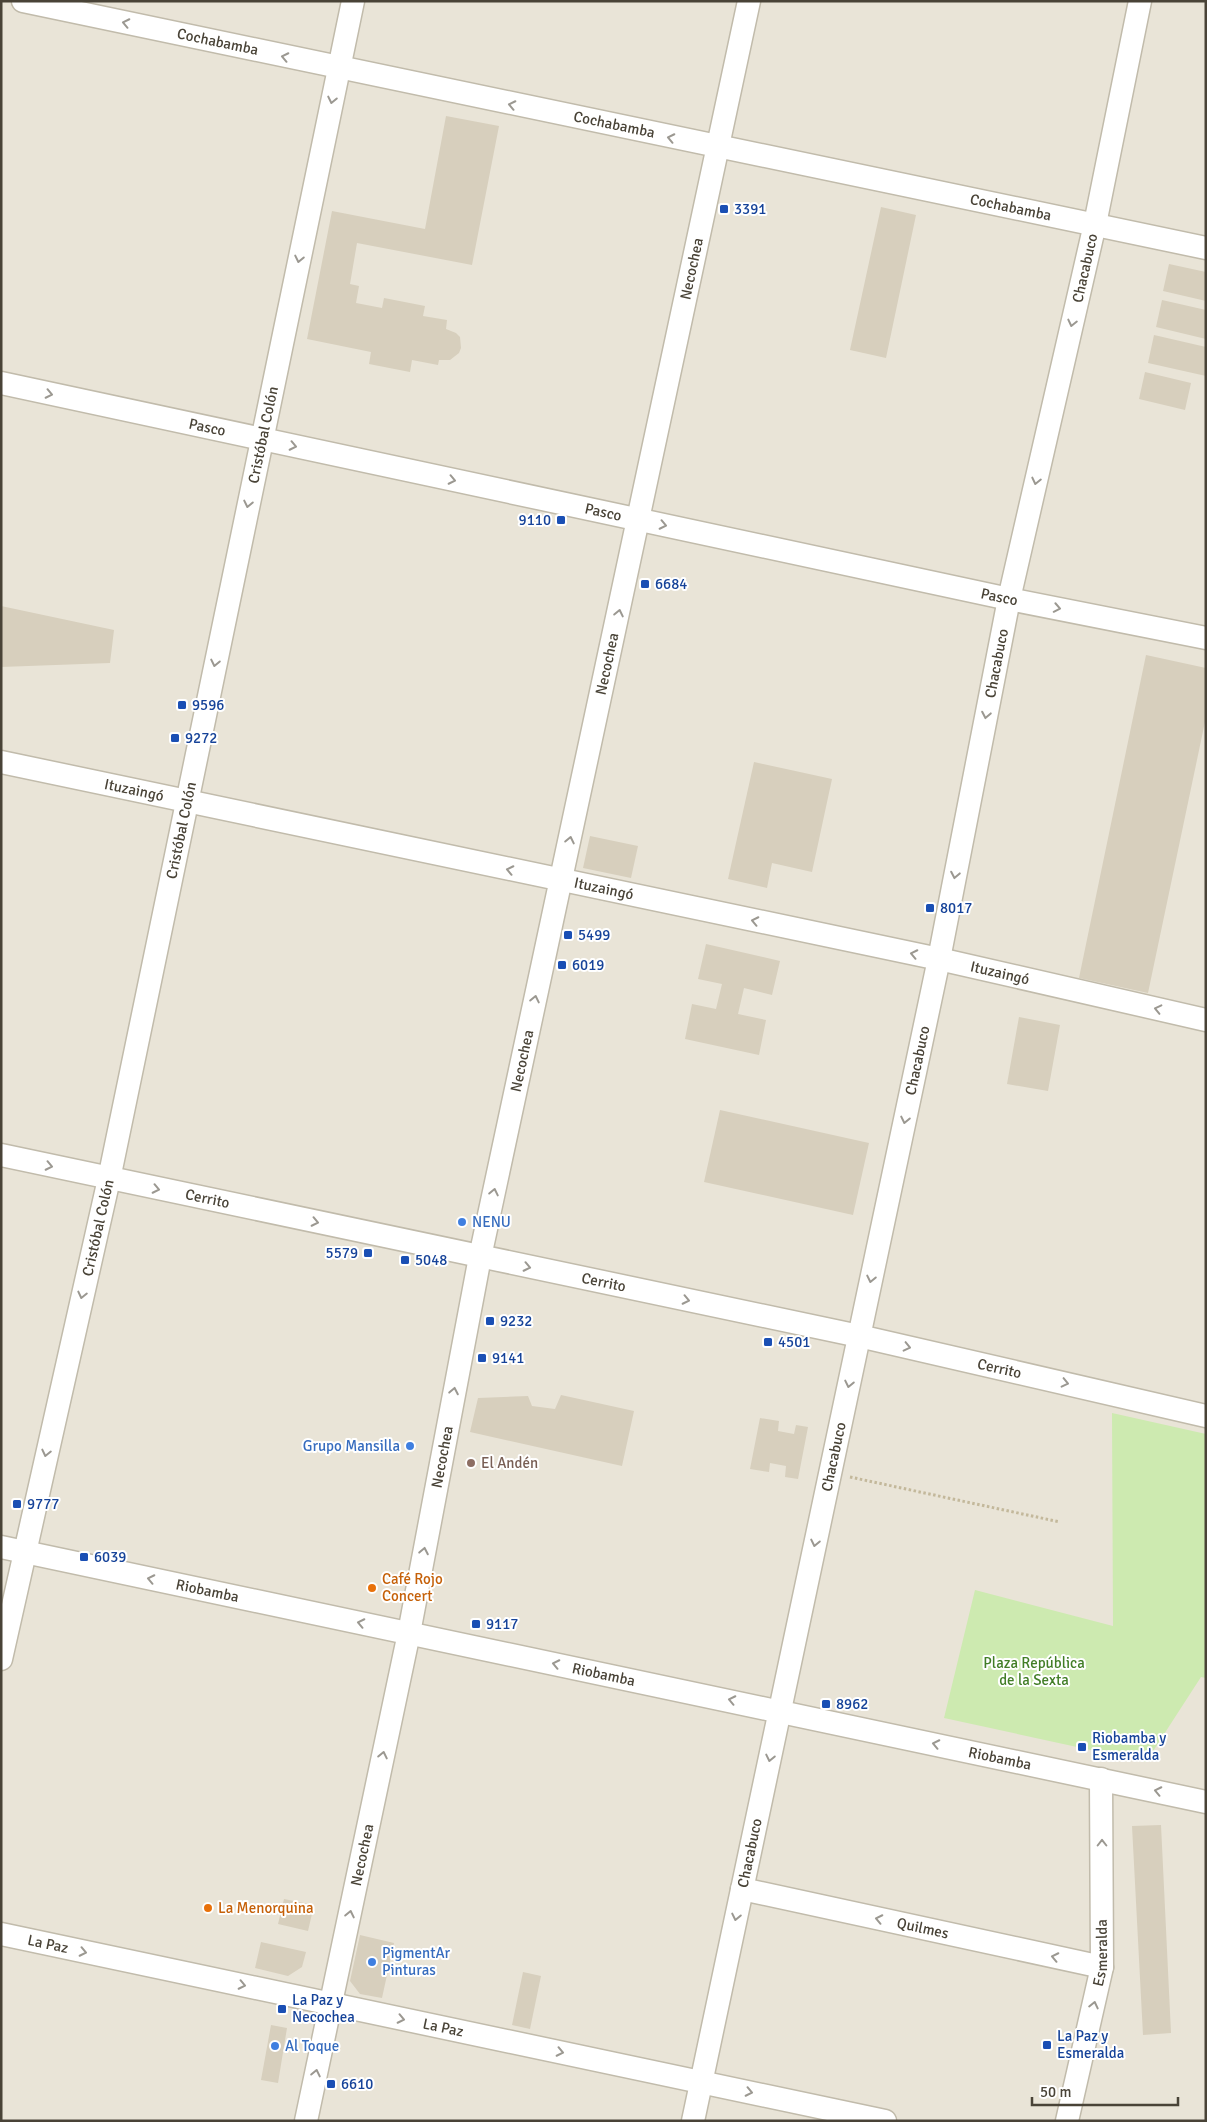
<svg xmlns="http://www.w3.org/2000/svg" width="1207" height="2122" viewBox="0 0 1207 2122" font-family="Signika,sans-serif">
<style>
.residential{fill:#e9e4d7}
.green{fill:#cdeab0}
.building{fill:#d7cfbd}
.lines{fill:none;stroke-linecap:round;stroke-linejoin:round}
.minor-casing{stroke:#c1bbab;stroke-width:25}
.path{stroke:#c3b89b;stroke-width:3;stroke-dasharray:2.5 2.5;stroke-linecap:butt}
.minor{stroke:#fff;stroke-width:22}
.oneway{stroke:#9b9891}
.transit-dot{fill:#1a4fb4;stroke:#fff;stroke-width:2}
.shop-dot{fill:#3f7fe0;stroke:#fff;stroke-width:2}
.education-dot{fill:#8d6e63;stroke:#fff;stroke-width:2}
.food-dot{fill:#e8710a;stroke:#fff;stroke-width:2}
.labels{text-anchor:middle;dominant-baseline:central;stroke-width:4;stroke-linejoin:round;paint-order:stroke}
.street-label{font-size:15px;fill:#494337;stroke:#fff}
.transit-label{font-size:15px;fill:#164399;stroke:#fff;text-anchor:start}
.shop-label{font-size:15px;fill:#366cbe;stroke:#fff;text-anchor:start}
.education-label{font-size:15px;fill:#785e54;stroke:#fff;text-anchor:start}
.food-label{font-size:15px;fill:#c56008;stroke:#fff;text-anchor:start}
.park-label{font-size:15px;fill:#427e27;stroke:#fff}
</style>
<rect width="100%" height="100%" fill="#f5f2e9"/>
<path class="residential" d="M1 1H1206V2121H1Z"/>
<path class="green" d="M1112 1413 1206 1434V1678L1201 1677 1146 1762 944 1718 975 1590 1113 1626Z"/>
<path class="building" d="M446 116 499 126 472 265 357 243 350 284 359 286 356 303 382 308 384 298 425 306 423 316 447 320 446 329 456 333 460 337 461 348 459 353 450 360H439L438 365 412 360 410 372 369 364 371 352 307 339 332 211 425 229Z
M881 207 916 215 886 358 850 350Z
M1169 264 1206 272V301L1163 291Z
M1162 300 1206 310V339L1156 327Z
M1154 335 1206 347V376L1148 363Z
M1145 372 1191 383 1185 410 1139 399Z
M1 606 114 630 110 663 1 667Z
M1146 655 1206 668V717L1148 993 1079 978Z
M754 762 832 779 812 872 772 863 767 888 728 879Z
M590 836 638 846 631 878 583 868Z
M706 944 780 961 772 995 744 988 738 1014 766 1020 759 1055 685 1039 692 1004 716 1009 722 984 698 979Z
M1019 1017 1060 1025 1048 1091 1007 1084Z
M720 1110 869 1143 853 1215 704 1182Z
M561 1395 634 1411 622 1466 470 1432 478 1398 528 1396 532 1406 555 1409Z
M760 1418 779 1421 778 1431 794 1434 796 1425 808 1427 798 1479 785 1477 786 1466 770 1463 769 1472 750 1469Z
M1161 1825 1171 2033 1143 2035 1132 1826Z
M284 1899 314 1905 308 1931 278 1924Z
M360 1935 394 1943 382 1998 360 1994 350 1981Z
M261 1942 306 1952 302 1967 288 1976 255 1968Z
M523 1972 541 1976 530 2029 512 2025Z
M271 2025 287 2028 278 2083 261 2080Z"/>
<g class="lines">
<defs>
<g id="minor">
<path id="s1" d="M23 1 1206 248"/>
<path id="s2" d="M1 383 1009 599 1206 638"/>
<path id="s3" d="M1 762 939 959 1206 1020"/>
<path id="s4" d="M1 1155 859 1336 1206 1416"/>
<path id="s5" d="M1 1547 1206 1802"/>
<path id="s6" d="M1 1659 109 1179 353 1"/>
<path id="s7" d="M742 1889 1102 1967"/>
<path id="s8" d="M1 1934 885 2121"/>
<path id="s9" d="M306 2121 409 1633 480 1257 749 1"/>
<path id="s10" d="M693 2121 939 959 1009 599 1095 224 1140 1"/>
<path id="s11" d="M1067 2121 1102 1967 1101 1779"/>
</g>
</defs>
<use href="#minor" class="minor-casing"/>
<path class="path" d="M850 1477 1060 1522"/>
<use href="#minor" class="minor"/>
</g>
<defs><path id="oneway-chevron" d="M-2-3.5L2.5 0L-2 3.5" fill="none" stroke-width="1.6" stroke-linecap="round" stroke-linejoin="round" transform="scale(1.25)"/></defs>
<g class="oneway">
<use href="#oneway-chevron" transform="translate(126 23) rotate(-168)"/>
<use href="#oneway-chevron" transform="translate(285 57) rotate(-168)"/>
<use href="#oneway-chevron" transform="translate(332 100) rotate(102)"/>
<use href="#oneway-chevron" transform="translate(512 105) rotate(-168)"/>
<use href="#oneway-chevron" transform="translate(671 138) rotate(-168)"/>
<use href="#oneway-chevron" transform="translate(299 259) rotate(102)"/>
<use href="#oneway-chevron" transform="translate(1072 323) rotate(103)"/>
<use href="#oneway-chevron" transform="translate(49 394) rotate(12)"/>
<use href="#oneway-chevron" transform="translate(293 446) rotate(12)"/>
<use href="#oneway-chevron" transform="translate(452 480) rotate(12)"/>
<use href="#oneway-chevron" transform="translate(1036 481) rotate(103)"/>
<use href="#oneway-chevron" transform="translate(248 504) rotate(102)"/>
<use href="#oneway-chevron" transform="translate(663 525) rotate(12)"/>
<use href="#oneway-chevron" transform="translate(1057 608) rotate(11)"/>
<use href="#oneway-chevron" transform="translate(619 613) rotate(-78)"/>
<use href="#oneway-chevron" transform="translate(215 663) rotate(102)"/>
<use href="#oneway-chevron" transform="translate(986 715) rotate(101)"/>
<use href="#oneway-chevron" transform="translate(570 840) rotate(-78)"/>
<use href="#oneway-chevron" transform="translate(510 870) rotate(-168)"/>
<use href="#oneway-chevron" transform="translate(955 875) rotate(101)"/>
<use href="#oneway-chevron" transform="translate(755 921) rotate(-168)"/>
<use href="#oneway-chevron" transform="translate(914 954) rotate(-168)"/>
<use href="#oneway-chevron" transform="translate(535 999) rotate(-78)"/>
<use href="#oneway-chevron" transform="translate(1158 1009) rotate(-167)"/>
<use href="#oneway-chevron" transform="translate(905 1120) rotate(102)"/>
<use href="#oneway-chevron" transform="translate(49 1166) rotate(12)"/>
<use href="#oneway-chevron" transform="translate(156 1189) rotate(12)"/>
<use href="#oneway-chevron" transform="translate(494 1192) rotate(-78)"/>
<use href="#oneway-chevron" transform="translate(315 1222) rotate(12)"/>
<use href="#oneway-chevron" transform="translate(527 1267) rotate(12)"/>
<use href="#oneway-chevron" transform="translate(871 1279) rotate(102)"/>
<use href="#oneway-chevron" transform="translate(82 1295) rotate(103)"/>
<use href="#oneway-chevron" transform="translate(686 1300) rotate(12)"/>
<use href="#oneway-chevron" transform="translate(907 1347) rotate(13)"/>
<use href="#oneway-chevron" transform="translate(1065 1383) rotate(13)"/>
<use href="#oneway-chevron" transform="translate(849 1384) rotate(102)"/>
<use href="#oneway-chevron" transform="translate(454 1391) rotate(-79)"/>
<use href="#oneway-chevron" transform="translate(46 1453) rotate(103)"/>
<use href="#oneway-chevron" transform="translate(815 1543) rotate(102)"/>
<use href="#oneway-chevron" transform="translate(424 1551) rotate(-79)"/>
<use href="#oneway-chevron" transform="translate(151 1579) rotate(-168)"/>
<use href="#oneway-chevron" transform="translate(361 1623) rotate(-168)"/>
<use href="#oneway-chevron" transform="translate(556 1664) rotate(-168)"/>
<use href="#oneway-chevron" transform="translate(732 1700) rotate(-168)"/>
<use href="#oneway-chevron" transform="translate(936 1744) rotate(-168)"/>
<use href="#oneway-chevron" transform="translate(383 1755) rotate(-78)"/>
<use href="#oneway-chevron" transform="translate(770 1758) rotate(102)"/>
<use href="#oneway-chevron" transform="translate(1158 1791) rotate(-168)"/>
<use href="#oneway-chevron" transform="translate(1102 1843) rotate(-90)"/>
<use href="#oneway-chevron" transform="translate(350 1914) rotate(-78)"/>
<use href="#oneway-chevron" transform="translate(736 1917) rotate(102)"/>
<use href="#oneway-chevron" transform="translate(879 1919) rotate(-168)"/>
<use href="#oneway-chevron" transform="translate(83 1952) rotate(12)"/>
<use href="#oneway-chevron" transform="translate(1055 1957) rotate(-168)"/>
<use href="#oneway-chevron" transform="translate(242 1985) rotate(12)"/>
<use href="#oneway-chevron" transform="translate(1094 2005) rotate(-77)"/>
<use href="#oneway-chevron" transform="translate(401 2019) rotate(12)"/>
<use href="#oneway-chevron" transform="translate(560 2052) rotate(12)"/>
<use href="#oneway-chevron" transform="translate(316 2073) rotate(-78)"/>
<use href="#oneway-chevron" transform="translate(749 2092) rotate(12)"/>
</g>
<g class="transit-dot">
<rect x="719" y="204" width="10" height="10" rx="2.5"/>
<rect x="556" y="515" width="10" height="10" rx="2.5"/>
<rect x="640" y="579" width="10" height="10" rx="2.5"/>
<rect x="177" y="700" width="10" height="10" rx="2.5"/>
<rect x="170" y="733" width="10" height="10" rx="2.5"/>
<rect x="925" y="903" width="10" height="10" rx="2.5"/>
<rect x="563" y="930" width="10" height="10" rx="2.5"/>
<rect x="557" y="960" width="10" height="10" rx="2.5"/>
<rect x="363" y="1248" width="10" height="10" rx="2.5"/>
<rect x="400" y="1255" width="10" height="10" rx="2.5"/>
<rect x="485" y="1316" width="10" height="10" rx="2.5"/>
<rect x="763" y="1337" width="10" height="10" rx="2.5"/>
<rect x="477" y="1353" width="10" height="10" rx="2.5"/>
<rect x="12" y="1499" width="10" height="10" rx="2.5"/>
<rect x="79" y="1552" width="10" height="10" rx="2.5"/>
<rect x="471" y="1619" width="10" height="10" rx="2.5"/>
<rect x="821" y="1699" width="10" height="10" rx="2.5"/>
<rect x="1077" y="1742" width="10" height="10" rx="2.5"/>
<rect x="277" y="2004" width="10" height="10" rx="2.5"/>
<rect x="1042" y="2040" width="10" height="10" rx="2.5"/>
<rect x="326" y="2079" width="10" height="10" rx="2.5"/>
</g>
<g class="shop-dot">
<circle cx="462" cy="1222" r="5"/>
<circle cx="410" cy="1446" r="5"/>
<circle cx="372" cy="1962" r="5"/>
<circle cx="275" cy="2046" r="5"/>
</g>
<circle class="education-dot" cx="471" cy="1463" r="5"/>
<g class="food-dot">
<circle cx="372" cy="1588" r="5"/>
<circle cx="208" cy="1908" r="5"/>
</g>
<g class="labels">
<g class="street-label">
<text stroke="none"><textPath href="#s1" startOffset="199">Cochabamba</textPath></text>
<text stroke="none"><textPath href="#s1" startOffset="604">Cochabamba</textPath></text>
<text stroke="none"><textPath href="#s1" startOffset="1009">Cochabamba</textPath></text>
<text stroke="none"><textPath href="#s9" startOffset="1892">Necochea</textPath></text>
<text stroke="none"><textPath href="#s10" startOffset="1894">Chacabuco</textPath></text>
<text stroke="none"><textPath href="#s2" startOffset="211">Pasco</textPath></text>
<text stroke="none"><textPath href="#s6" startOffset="1252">Cristóbal Colón</textPath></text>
<text stroke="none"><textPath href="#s2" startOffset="616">Pasco</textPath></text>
<text stroke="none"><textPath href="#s2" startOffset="1021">Pasco</textPath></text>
<text stroke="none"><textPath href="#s9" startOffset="1488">Necochea</textPath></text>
<text stroke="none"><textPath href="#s10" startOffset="1489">Chacabuco</textPath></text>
<text stroke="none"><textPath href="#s3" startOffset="136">Ituzaingó</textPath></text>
<text stroke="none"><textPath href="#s6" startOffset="848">Cristóbal Colón</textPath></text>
<text stroke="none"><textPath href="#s3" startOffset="616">Ituzaingó</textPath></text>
<text stroke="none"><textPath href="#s3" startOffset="1021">Ituzaingó</textPath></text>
<text stroke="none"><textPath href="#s9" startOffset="1082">Necochea</textPath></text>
<text stroke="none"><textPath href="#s10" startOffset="1084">Chacabuco</textPath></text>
<text stroke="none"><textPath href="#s4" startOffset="211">Cerrito</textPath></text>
<text stroke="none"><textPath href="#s6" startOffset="442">Cristóbal Colón</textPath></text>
<text stroke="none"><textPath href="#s4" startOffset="616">Cerrito</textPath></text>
<text stroke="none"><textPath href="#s4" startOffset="1021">Cerrito</textPath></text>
<text stroke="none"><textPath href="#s9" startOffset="678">Necochea</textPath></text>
<text stroke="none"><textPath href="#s10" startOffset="679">Chacabuco</textPath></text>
<text stroke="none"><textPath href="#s5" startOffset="211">Riobamba</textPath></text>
<text stroke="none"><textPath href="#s5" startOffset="616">Riobamba</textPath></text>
<text stroke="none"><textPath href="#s5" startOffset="1021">Riobamba</textPath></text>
<text stroke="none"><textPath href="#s9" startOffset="272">Necochea</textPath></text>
<text stroke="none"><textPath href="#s10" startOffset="274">Chacabuco</textPath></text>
<text stroke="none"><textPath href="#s7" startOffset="185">Quilmes</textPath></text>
<text stroke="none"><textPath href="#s8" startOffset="48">La Paz</textPath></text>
<text stroke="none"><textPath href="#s11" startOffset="172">Esmeralda</textPath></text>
<text stroke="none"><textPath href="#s8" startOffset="452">La Paz</textPath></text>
</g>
<g class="transit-label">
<text x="734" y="209">3391</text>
<text x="551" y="520" text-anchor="end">9110</text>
<text x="655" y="584">6684</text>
<text x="192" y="705">9596</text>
<text x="185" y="738">9272</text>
<text x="940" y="908">8017</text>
<text x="578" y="935">5499</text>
<text x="572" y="965">6019</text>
<text x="358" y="1253" text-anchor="end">5579</text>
<text x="415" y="1260">5048</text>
<text x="500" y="1321">9232</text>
<text x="778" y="1342">4501</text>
<text x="492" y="1358">9141</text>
<text x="27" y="1504">9777</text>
<text x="94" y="1557">6039</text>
<text x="486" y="1624">9117</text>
<text x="836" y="1704">8962</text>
<text x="1092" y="1738">Riobamba y<tspan x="1092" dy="17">Esmeralda</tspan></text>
<text x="292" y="2000">La Paz y<tspan x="292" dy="17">Necochea</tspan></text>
<text x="1057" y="2036">La Paz y<tspan x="1057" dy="17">Esmeralda</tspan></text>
<text x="341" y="2084">6610</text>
</g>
<g class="shop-label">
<text x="472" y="1222">NENU</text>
<text x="400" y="1446" text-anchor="end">Grupo Mansilla</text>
<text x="382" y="1953">PigmentAr<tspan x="382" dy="17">Pinturas</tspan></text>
<text x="285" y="2046">Al Toque</text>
</g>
<g class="education-label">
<text x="481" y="1463">El Andén</text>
</g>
<g class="food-label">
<text x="382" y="1579">Café Rojo<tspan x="382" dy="17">Concert</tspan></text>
<text x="218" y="1908">La Menorquina</text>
</g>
<g class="park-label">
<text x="1034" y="1663">Plaza República<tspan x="1034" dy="17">de la Sexta</tspan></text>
</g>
</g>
<rect width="1207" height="2122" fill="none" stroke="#494337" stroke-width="5"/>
<path d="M1032 2097v8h146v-8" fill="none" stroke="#494337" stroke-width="2.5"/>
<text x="1040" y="2097" font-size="15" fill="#494337" stroke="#ffffff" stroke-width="4" paint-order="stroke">50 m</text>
</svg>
